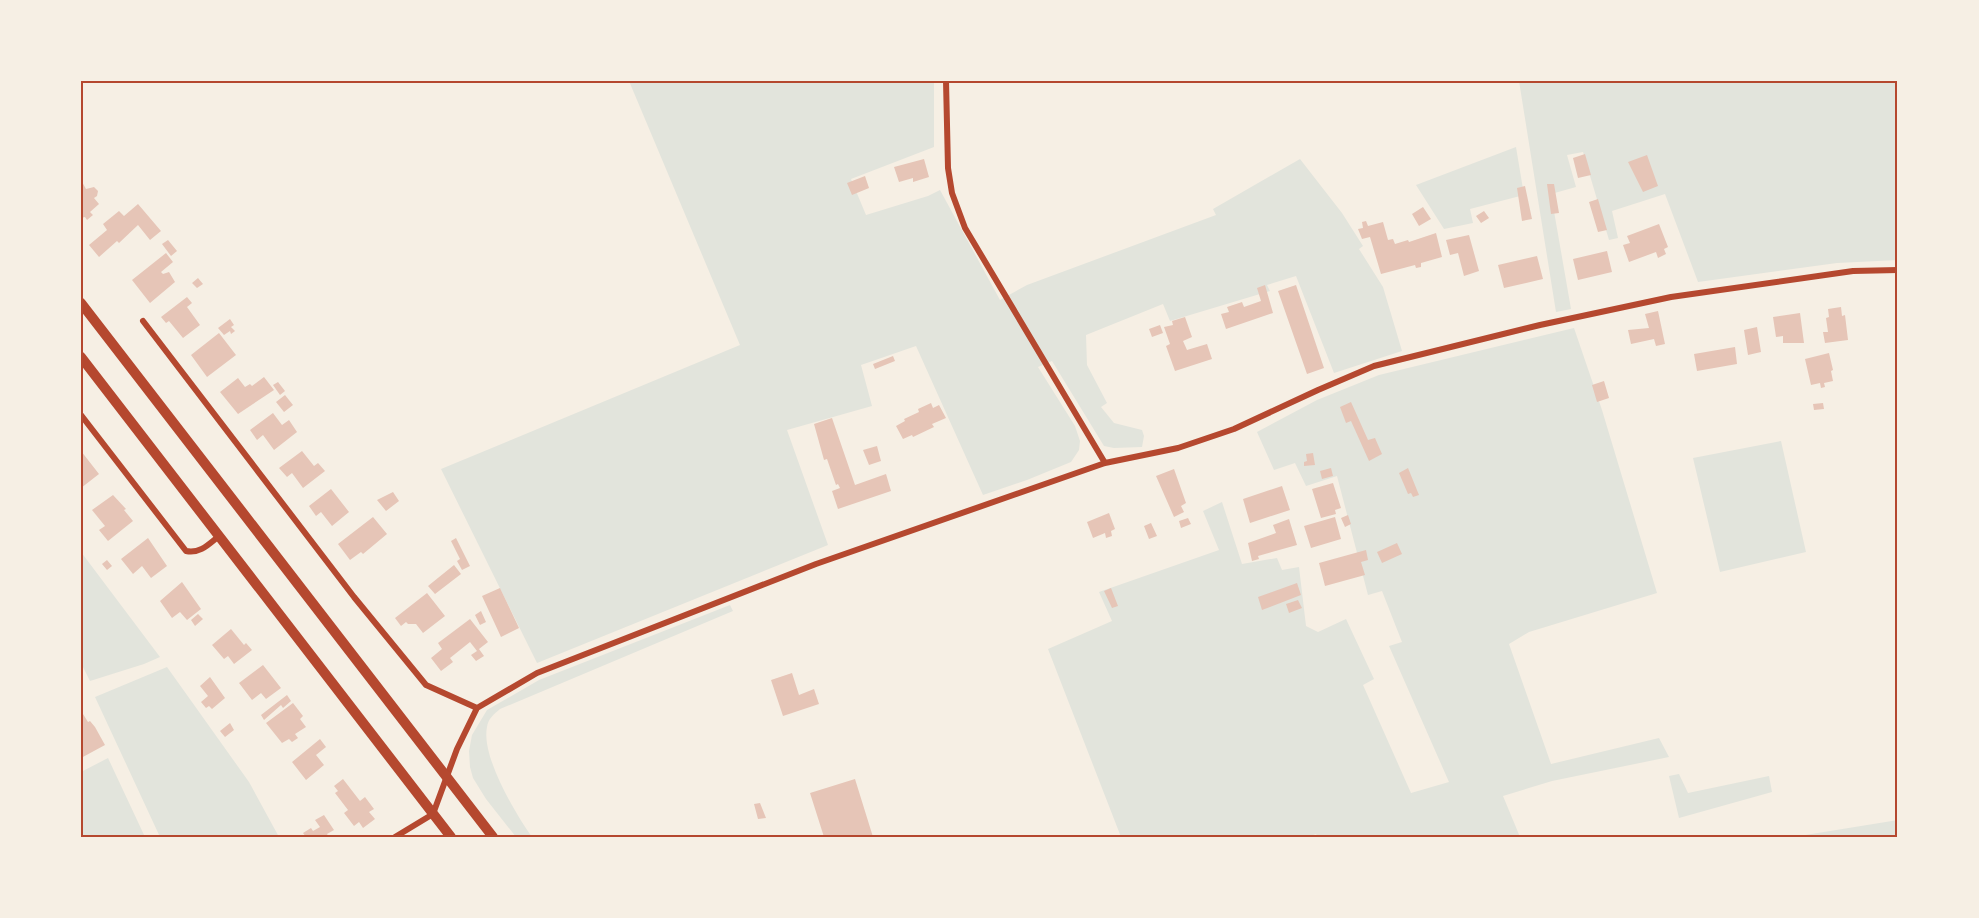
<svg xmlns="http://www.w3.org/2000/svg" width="1979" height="918" viewBox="0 0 1979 918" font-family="Ubuntu,sans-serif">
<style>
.green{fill:#e2e4dc}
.building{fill:#e6c5b7}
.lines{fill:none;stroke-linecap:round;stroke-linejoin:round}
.minor{stroke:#b5482f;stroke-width:6}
.primary{stroke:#b5482f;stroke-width:10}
.neatline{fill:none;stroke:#b5482f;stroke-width:2}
</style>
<rect width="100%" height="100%" fill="#f6efe4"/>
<path class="green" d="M629 81H934V147L851 179 866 215 928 196 940 190 1000 300 1027 285 1216 215 1213 209 1300 159 1342 213 1363 246 1359 249 1383 287 1402 351 1334 373 1296 276 1267 285 1270 291 1170 321 1163 304 1086 335 1087 365 1107 403 1101 407 1114 423 1142 430 1144 436 1142 447 1114 448 1104 446 1052 361 1038 367 1075 426 1080 441 1079 450 1071 462 1027 480 983 495 916 346 861 365 872 406 787 430 828 545 537 663 441 469 740 345Z
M1519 81H1898V260L1837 263 1698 282 1665 194 1612 211 1618 238 1609 240 1583 152 1567 155 1576 187 1551 194 1571 309 1556 312Z
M1516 147 1524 195 1470 209 1473 223 1444 229 1416 185Z
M1574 328 1602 410 1657 593 1529 632 1509 644 1551 764 1659 738 1669 757 1552 781 1503 796 1520 837H1318L1316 834 1308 837H1121L1048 649 1112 621 1099 592 1219 550 1203 511 1222 502 1242 564 1277 558 1282 570 1299 567 1306 626 1318 632 1346 619 1374 679 1363 685 1411 793 1449 782 1389 646 1402 642 1382 591 1368 595 1337 476 1306 486 1295 463 1274 470 1257 432 1317 400 1379 375Z
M1781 441 1806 552 1720 572 1693 458Z
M81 552 160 657 144 664 90 681 81 663Z
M730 605 733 611 500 709C494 714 488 719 487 727 481 756 515 813 532 837H516L486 799 473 778 470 767 469 751 472 735 487 710 539 680Z
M167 667 249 782 279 837H160L95 697Z
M108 758 145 837H81V772Z
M1679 774 1688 793 1769 776 1772 792 1679 818 1669 776Z
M1898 820V837H1793Z"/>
<path class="building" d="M1585 154 1591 175 1578 178 1573 158Z
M1647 155 1658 186 1643 192 1628 162Z
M924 159 929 177 913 182V178L899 182 894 167Z
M865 176 869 188 852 195 847 183Z
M81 180 86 189 94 187 98 191 97 196 94 198 99 204 90 212 93 215 87 220 85 217 81 218Z
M1547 184H1554L1559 213 1551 214Z
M1525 186 1532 219 1522 221 1517 188Z
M1598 199 1607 230 1598 232 1589 202Z
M138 204 161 231 150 240 138 225 119 243 117 241 99 257 89 245 107 230 103 224 119 211 124 216Z
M1423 207 1431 219 1419 226 1412 214Z
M1484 211 1489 218 1481 223 1476 216Z
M1366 221 1368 226 1383 222 1388 240 1393 239 1395 244 1408 240 1409 242 1436 233 1442 257 1421 263V267L1416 268 1415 265 1381 274 1370 237 1362 239 1358 229 1363 228 1362 222Z
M1659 224 1668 247 1664 249 1666 254 1658 258 1656 252 1629 262 1623 245 1630 243 1627 236Z
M1469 235 1479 271 1464 276 1458 253 1450 255 1446 240Z
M168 240 177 251 171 256 162 244Z
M1607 251 1612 272 1578 280 1573 259Z
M166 253 173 262 161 272 163 274 169 272 175 282 150 303 132 280Z
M1537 256 1543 279 1504 288 1498 265Z
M198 278 203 284 197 288 192 283Z
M1265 285 1273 313 1226 329 1221 314 1229 312 1227 307 1242 302 1244 307 1261 301 1257 288Z
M1296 285 1324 368 1307 374 1278 291Z
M187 297 192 303 187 307 200 325 183 338 169 321 166 323 161 317Z
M1841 307 1842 316 1845 315 1848 340 1825 343 1823 332H1828L1826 318 1829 317 1828 309Z
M1658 311 1665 344 1656 346 1654 339 1631 344 1628 330 1649 328 1645 314Z
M1800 313 1804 343H1783V336L1776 337 1773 317Z
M1185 317 1192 337 1183 341 1187 350 1207 344 1212 359 1175 371 1166 346 1170 344 1164 327 1173 325 1172 321Z
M230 319 234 325 231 327 235 331 231 334 230 331 224 335 218 328Z
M1160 325 1163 333 1152 337 1149 329Z
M1757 327 1761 352 1748 355 1744 330Z
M219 333 236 355 207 377 191 355Z
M1735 347 1737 364 1697 371 1694 354Z
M1829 353 1833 370 1831 371 1833 381 1824 383 1825 387 1821 388 1820 383 1811 385 1805 359Z
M893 356 895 361 875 369 873 364Z
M264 377 274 390 238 414 220 392 238 378 245 387 250 384 252 386Z
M1604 381 1609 398 1597 402 1592 385Z
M278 382 285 391 280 395 273 385Z
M285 395 293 405 284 412 276 402Z
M1351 402 1368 440 1375 438 1382 454 1369 461 1351 421 1346 423 1340 407Z
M931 403 933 408 939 405 946 418 932 424 934 427 913 437 912 435 903 439 896 426 905 421 904 419 919 412 918 409Z
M1823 403 1824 409 1814 410 1813 404Z
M273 413 282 425 289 420 297 432 274 450 263 435 257 440 250 430Z
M832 418 855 485 886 474 891 491 838 509 832 491 840 488 838 484 836 485 827 459 824 460 814 424Z
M877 446 881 461 869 465 863 450Z
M81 451 99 474 81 488Z
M302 451 314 466 318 463 325 471 303 488 292 473 287 477 279 468Z
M1313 453 1315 465 1304 466V462L1307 461 1306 454Z
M1331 468 1333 476 1322 479 1320 471Z
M1408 468 1419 495 1413 497 1411 493 1408 494 1399 473Z
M1174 469 1186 503 1181 506 1184 512 1174 517 1156 476Z
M1333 483 1341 508 1335 510 1336 514 1321 518 1312 489Z
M1282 486 1290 510 1250 523 1243 499Z
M331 489 349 512 332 526 321 512 316 516 309 506Z
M393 492 399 501 386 511 377 500Z
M113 495 126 509 124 510 133 521 108 541 99 530 105 526 92 510Z
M1109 513 1115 529 1111 531 1112 536 1106 538 1105 533 1093 538 1087 522Z
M1348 515 1351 524 1345 527 1341 518Z
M373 517 387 534 363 554 361 552 350 560 338 544Z
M1335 517 1341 539 1311 548 1304 526Z
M1188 518 1191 524 1181 528 1179 521Z
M1289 519 1297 545 1258 556 1259 559 1252 561 1248 543 1276 533 1273 525Z
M1151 523 1157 536 1149 539 1144 526Z
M148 538 167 566 151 578 142 566 133 574 121 559Z
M456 538 470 566 462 570 457 561 460 559 451 541Z
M1397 543 1402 554 1382 563 1377 552Z
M1366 550 1368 560 1361 562 1365 575 1325 586 1319 563Z
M107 560 112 566 107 570 102 564Z
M454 565 461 574 435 594 428 586Z
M182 582 201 609 187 620 180 612 172 618 160 601Z
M1297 583 1301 595 1262 610 1258 597Z
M500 588 519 628 501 637 482 596Z
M1111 588 1118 606 1112 608 1104 591Z
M427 593 445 616 423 633 416 624H408L406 622 401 626 395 618Z
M1298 600 1302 608 1289 613 1286 604Z
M481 611 486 622 480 625 475 615Z
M198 614 203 619 195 626 191 620Z
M470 619 488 642 479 649 484 656 476 661 471 655 477 651 470 642 450 658 453 662 441 671 431 658 442 649 438 643Z
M231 629 244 645 246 643 252 650 234 664 228 656 224 659 212 645Z
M263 665 281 688 266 699 261 693 252 700 239 683Z
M792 673 799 695 814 689 819 704 783 716 771 680Z
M210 677 225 698 212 709 209 706 206 708 201 702 208 696 200 686Z
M287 695 291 701 283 708 281 705 264 720 261 715Z
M293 703 303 716 300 719 306 727 295 734 298 738 292 742 289 739 282 743 266 723Z
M83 714 88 722 90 721 95 727 105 745 81 758V715Z
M230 723 234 730 225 737 220 731Z
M320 739 326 747 316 755 324 765 306 780 292 762Z
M343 779 360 801 365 797 374 809 369 812 375 819 363 828 359 822 354 826 344 813 348 810 335 793 338 791 334 786Z
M855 779 873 837H824L810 793Z
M760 803 766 818 758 819 754 804Z
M324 815 334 830 327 834 329 837H306L303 833 311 828 313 831 320 827 315 820Z"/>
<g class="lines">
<path class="minor" d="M946 81 948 168 952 193 965 228 1105 463
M143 321 354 597 426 685 477 708
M81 415 186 551C200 554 209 544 219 536
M395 837 433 814 457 749 477 708 537 673 816 564 1105 463 1178 448 1234 429 1318 390 1374 366 1540 325 1671 297 1853 271 1898 270"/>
<path class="primary" d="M81 303 493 837
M81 357 451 837"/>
</g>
<rect width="1979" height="918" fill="none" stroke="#f6efe4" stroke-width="165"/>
<rect x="82" y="82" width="1814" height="754" class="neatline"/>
</svg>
